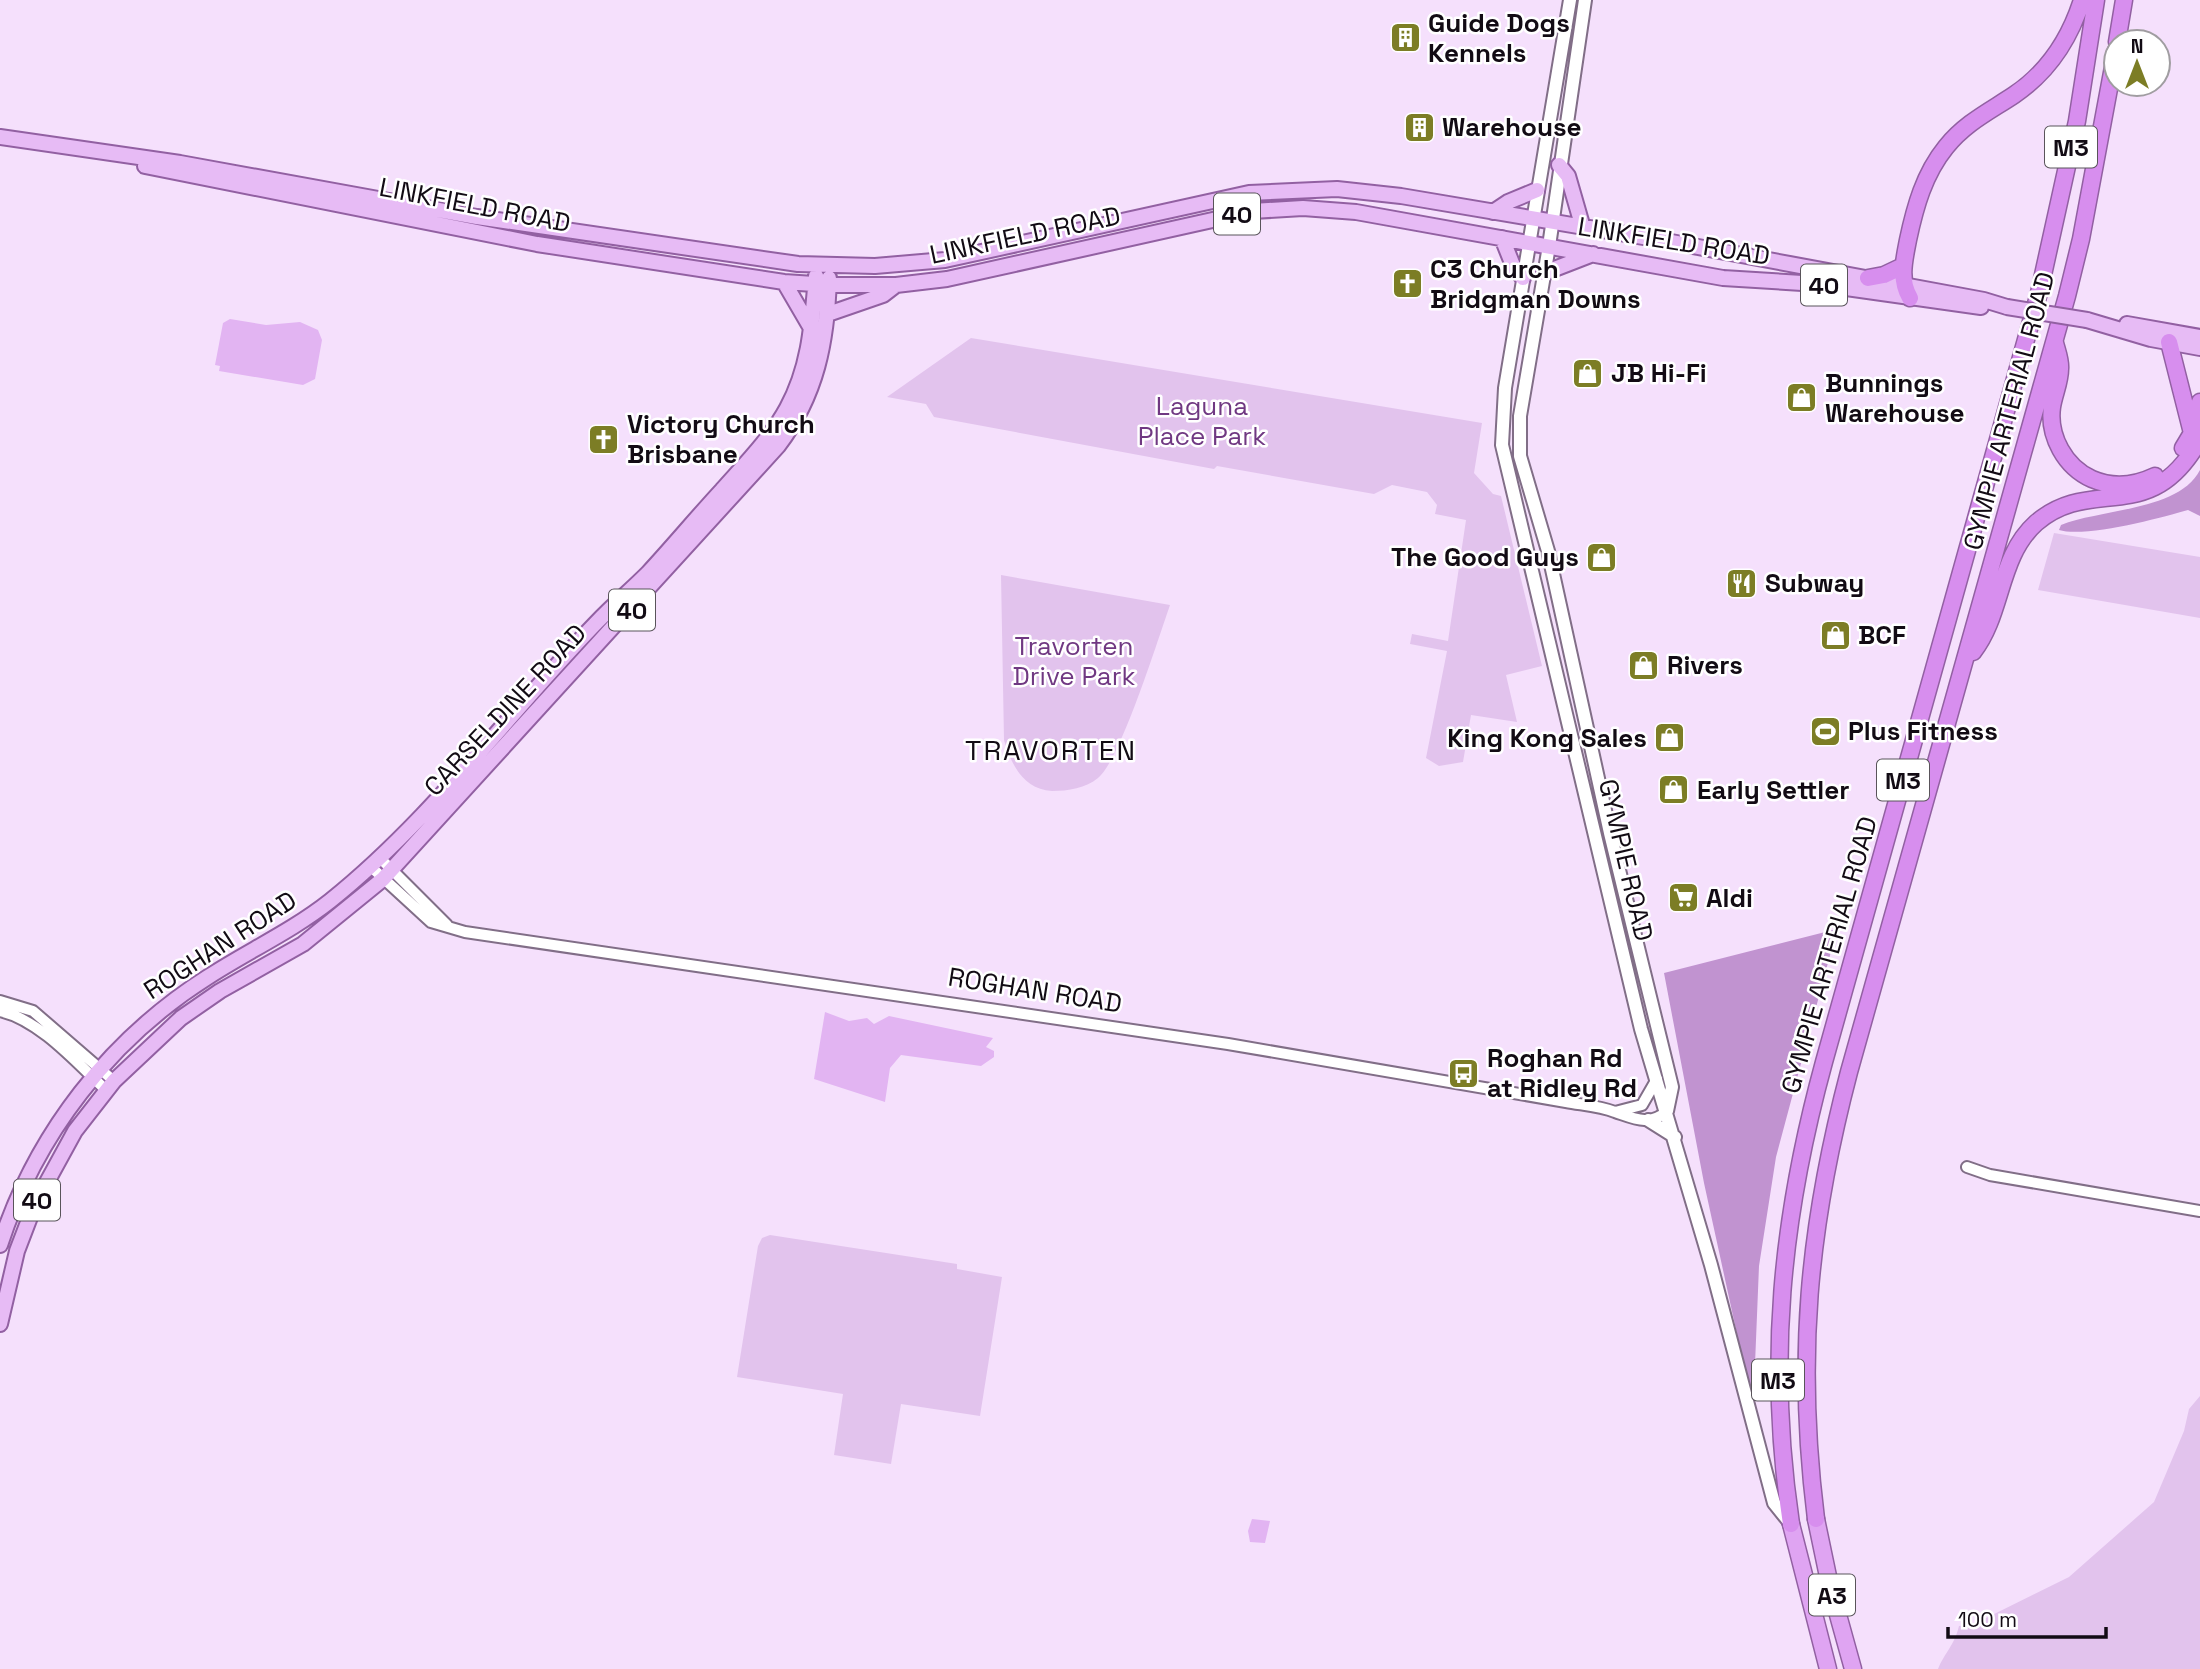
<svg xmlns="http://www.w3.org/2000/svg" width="2200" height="1669" viewBox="0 0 2200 1669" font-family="'Space Grotesk',sans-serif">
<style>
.green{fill:#e2c3ed}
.forest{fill:#c193d0}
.water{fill:#e2b4f2}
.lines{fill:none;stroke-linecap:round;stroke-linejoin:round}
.tertiary-casing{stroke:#816e87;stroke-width:14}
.secondary-casing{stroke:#816e87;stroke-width:16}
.primary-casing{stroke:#9260a2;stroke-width:18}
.trunk-casing{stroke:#9260a2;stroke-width:19}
.motorway-casing{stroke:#9260a2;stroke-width:19}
.tertiary{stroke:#fff;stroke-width:10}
.secondary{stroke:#fff;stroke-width:12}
.primary{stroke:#e7bbf5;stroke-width:14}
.trunk{stroke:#dfa4f2;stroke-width:16}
.motorway{stroke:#d78eee;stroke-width:16}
.primary-bridge-casing{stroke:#9260a2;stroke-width:18;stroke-linecap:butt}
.primary-bridge{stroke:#e7bbf5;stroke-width:14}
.labels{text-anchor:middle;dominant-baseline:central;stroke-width:5;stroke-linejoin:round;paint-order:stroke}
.shield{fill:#fff;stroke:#59545a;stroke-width:2}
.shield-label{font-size:24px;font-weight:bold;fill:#120b14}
.poi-label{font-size:26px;font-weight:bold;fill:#120b14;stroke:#fff;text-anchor:start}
.street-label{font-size:26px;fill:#120b14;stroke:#fff}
.park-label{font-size:26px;fill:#703882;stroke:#fff}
.neighbourhood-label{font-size:28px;letter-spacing:2px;fill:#120b14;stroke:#fff}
</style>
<rect width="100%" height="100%" fill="#f5e0fc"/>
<path class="green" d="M971 338 1482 423 1474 473 1493 494 1501 496 1542 666 1506 675 1517 722 1471 715 1463 762 1439 766 1426 758 1447 651 1410 644 1412 634 1448 641 1466 520 1435 514 1437 505 1427 492 1392 485 1374 494 1217 466 1214 469 934 417 926 404 887 397Z
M2054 533 2200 557V618L2038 590Z
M1001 575 1170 605C1158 639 1121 759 1098 778 1086 788 1068 791 1052 791 1023 789 1011 764 1004 740Z
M770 1235 957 1264V1269L1002 1277 980 1416 901 1404 891 1464 834 1455 843 1394 737 1377 758 1246 762 1238Z
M2200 1396V1669H1938C1945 1652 1954 1646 1959 1626L1974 1624 2069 1577 2154 1502 2184 1431 2189 1409Z"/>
<path class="forest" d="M2200 470V516L2188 510C2161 518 2085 538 2059 530L2061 525C2100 509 2179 511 2200 470Z
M1837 929 1776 1157 1759 1266 1754 1389H1749L1704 1183 1664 973Z"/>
<path class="water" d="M230 319 266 325 300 322 318 330 322 340 315 379 303 385 219 371 220 366 215 365 223 323Z
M825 1012 849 1021 867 1018 874 1024 889 1016 993 1038 986 1047 994 1051V1057L981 1066 901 1055 890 1068 885 1102 814 1079Z
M1252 1519 1270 1521 1265 1543 1250 1542 1248 1531Z"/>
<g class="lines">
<defs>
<path id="tertiary" d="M379 857 447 925
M370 866 431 922 465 932 1228 1044 1566 1102C1582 1105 1600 1106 1615 1112 1633 1118 1650 1127 1667 1111
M0 1001 33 1011 114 1081
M0 1011C40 1020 77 1063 106 1090
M1615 1112 1642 1105 1657 1079
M1967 1167 1990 1175 2200 1211"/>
<path id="secondary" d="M1570 0 1505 388 1502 445 1641 1029 1711 1265 1774 1503 1791 1524
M1585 0 1549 246 1520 416V456L1548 551 1610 833 1672 1087 1667 1111
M1648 1120 1675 1137"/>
<path id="primary" d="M0 137 180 163 477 217 798 264 875 266 945 260 1249 193 1337 189 1401 196 1655 239 1984 300 2007 307
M1559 165 1568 176 1583 228
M145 166 537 244 784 282 829 285H896L947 279 1253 211 1303 208 1356 212 1723 278 1818 284 1981 307
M1493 212 1508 202 1537 190
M1502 238 1514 268 1523 278
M1544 273 1593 254
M784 282 812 330
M828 314 883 295 896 285
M2087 320 2151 339 2200 348
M2127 324 2200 337
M0 1245C36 1134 110 1039 208 977 248 951 292 931 330 901 430 821 507 715 596 623 613 605 631 590 648 573 673 546 697 517 722 490 745 464 770 439 787 408 810 366 812 323 816 276
M0 1324 17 1251 35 1204 75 1131 114 1081 181 1018 220 991 303 944 383 879 778 446C817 395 827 341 829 278"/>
<path id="trunk" d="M1816 1519 1830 1586 1853 1669
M1791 1524 1828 1669"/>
<path id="motorway" d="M2117 42 2124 0
M1868 278 1884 275 1903 266
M1910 298C1899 279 1904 261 1908 240 1915 207 1924 174 1946 147 1965 123 1990 111 2014 95 2048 72 2070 38 2082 0
M2169 342 2192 433
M2055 343C2057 351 2061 361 2060 369 2060 382 2054 394 2052 407 2048 436 2065 467 2092 479 2113 488 2134 486 2155 476
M2183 448 2192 433 2200 402
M1973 652C2003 614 1998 557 2036 523 2093 474 2150 529 2200 439
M1816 1519C1796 1359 1808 1228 1849 1072L2067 296 2081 239 2116 51
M1791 1524C1767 1363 1781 1219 1824 1062L2039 293 2077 121 2096 0"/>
</defs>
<use href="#tertiary" class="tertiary-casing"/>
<use href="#secondary" class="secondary-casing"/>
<use href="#primary" class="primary-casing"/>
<use href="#trunk" class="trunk-casing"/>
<use href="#motorway" class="motorway-casing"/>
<use href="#tertiary" class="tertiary"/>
<use href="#secondary" class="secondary"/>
<use href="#primary" class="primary"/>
<use href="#trunk" class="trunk"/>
<use href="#motorway" class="motorway"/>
<defs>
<path id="primary-bridge" d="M2007 307 2087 320"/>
</defs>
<use href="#primary-bridge" class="primary-bridge-casing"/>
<use href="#primary-bridge" class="primary-bridge"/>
</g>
<defs>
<symbol id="building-square" viewBox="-11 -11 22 22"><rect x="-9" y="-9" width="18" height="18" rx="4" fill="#7c7d25" stroke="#fff"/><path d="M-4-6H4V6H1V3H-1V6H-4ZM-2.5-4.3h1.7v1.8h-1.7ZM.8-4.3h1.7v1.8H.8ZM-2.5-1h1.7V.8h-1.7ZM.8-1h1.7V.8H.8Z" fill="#fff"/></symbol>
<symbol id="church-square" viewBox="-11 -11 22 22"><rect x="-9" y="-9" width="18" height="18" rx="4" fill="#7c7d25" stroke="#fff"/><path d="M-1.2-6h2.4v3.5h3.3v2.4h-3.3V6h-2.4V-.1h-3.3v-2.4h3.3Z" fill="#fff"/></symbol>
<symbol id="shop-square" viewBox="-11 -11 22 22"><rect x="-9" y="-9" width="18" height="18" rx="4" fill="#7c7d25" stroke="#fff"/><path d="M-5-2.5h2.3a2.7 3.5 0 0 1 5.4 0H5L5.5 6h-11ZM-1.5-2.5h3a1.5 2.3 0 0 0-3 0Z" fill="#fff"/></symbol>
<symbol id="restaurant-square" viewBox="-11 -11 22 22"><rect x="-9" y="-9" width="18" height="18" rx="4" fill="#7c7d25" stroke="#fff"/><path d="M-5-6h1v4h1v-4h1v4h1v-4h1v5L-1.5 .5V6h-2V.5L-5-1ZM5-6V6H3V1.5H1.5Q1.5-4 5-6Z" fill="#fff"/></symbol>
<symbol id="stadium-square" viewBox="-11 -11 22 22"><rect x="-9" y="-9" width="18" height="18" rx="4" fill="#7c7d25" stroke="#fff"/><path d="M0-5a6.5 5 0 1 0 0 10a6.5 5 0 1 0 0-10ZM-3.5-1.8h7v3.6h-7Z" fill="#fff"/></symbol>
<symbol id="supermarket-square" viewBox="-11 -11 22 22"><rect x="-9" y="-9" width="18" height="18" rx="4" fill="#7c7d25" stroke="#fff"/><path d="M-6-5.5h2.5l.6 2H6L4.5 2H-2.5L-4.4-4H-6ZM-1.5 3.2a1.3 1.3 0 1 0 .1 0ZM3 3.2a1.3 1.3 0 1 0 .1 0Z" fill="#fff"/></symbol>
<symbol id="bus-square" viewBox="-11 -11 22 22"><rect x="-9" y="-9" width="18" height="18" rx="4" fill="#7c7d25" stroke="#fff"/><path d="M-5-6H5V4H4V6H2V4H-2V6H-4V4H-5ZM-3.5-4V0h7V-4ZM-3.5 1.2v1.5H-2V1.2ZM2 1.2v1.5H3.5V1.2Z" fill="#fff"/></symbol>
</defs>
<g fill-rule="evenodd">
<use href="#building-square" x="1388" y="20" width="35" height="35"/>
<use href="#building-square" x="1402" y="110" width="35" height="35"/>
<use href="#church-square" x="1390" y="266" width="35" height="35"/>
<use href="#shop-square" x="1570" y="356" width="35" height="35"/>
<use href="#shop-square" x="1784" y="380" width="35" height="35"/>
<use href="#church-square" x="586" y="422" width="35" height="35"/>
<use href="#shop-square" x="1584" y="540" width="35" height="35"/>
<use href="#restaurant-square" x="1724" y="566" width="35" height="35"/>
<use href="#shop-square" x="1818" y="618" width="35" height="35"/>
<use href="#shop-square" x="1626" y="648" width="35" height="35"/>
<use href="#stadium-square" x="1808" y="714" width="35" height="35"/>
<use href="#shop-square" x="1652" y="720" width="35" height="35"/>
<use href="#shop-square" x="1656" y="772" width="35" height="35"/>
<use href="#supermarket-square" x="1666" y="880" width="35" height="35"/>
<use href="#bus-square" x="1446" y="1056" width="35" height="35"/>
</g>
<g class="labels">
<g class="shield">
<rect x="2045" y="126.5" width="52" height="41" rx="5"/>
<rect x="1214" y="193.5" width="46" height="41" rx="5"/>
<rect x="1801" y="264.5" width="46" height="41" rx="5"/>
<rect x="609" y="589.5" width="46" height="41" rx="5"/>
<rect x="1877" y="759.5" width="52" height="41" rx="5"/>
<rect x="14" y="1179.5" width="46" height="41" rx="5"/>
<rect x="1752" y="1359.5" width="52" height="41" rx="5"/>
<rect x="1809" y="1574.5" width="46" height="41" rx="5"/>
</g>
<g class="shield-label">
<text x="2071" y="147">M3</text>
<text x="1237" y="214">40</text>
<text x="1824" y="285">40</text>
<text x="632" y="610">40</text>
<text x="1903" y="780">M3</text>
<text x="37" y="1200">40</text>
<text x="1778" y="1380">M3</text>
<text x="1832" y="1595">A3</text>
</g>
<g class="poi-label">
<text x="1428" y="23">Guide Dogs<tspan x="1428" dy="30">Kennels</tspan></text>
<text x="1442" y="127">Warehouse</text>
<text x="1430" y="269">C3 Church<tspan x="1430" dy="30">Bridgman Downs</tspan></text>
<text x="1611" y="373">JB Hi-Fi</text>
<text x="1825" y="383">Bunnings<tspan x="1825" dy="30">Warehouse</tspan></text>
<text x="627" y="424">Victory Church<tspan x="627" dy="30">Brisbane</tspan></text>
<text x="1579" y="557" text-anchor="end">The Good Guys</text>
<text x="1765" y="583">Subway</text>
<text x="1858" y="635">BCF</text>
<text x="1667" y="665">Rivers</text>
<text x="1848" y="731">Plus Fitness</text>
<text x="1647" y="738" text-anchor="end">King Kong Sales</text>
<text x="1697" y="790">Early Settler</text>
<text x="1706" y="898">Aldi</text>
<text x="1487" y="1058">Roghan Rd<tspan x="1487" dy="30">at Ridley Rd</tspan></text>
</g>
<g class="street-label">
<text transform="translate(475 205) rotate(11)">LINKFIELD ROAD</text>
<text transform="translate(1025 235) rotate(-12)">LINKFIELD ROAD</text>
<text transform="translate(1674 241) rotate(9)">LINKFIELD ROAD</text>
<text transform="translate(2009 411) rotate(-75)">GYMPIE ARTERIAL ROAD</text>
<text transform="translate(505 710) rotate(-47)">CARSELDINE ROAD</text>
<text transform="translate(1626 860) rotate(77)">GYMPIE ROAD</text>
<text transform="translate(220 945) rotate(-33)">ROGHAN ROAD</text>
<text transform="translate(1829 955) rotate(-74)">GYMPIE ARTERIAL ROAD</text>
<text transform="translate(1035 990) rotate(9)">ROGHAN ROAD</text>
</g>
<g class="park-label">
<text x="1202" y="406">Laguna<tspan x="1202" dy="30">Place Park</tspan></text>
<text x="1074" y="646">Travorten<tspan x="1074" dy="30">Drive Park</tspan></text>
</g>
<g class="neighbourhood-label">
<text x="1051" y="750">TRAVORTEN</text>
</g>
</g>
<g transform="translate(2137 63)"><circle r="33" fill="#ffffff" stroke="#a09da1" stroke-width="2"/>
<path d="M0-5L12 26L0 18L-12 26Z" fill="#7c7d25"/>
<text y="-10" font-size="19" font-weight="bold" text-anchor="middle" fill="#120b14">N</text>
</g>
<path d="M1948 1627v10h158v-10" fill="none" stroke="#120b14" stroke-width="3.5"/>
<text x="1958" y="1627" font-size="21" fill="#120b14" stroke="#ffffff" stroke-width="5" paint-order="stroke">100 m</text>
</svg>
